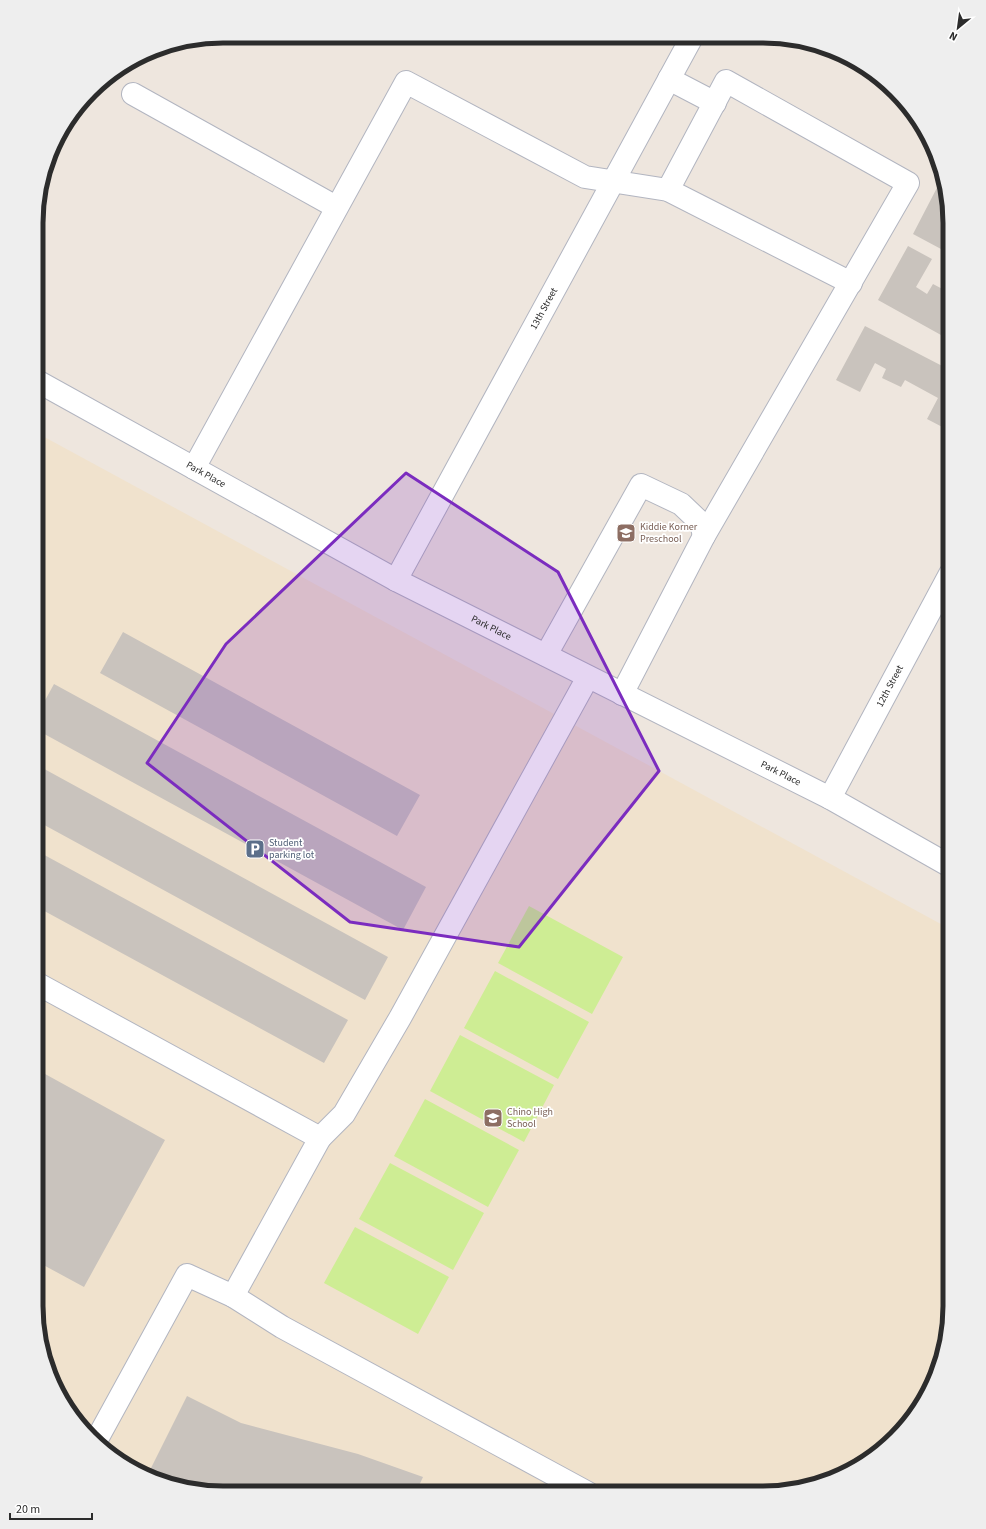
<svg xmlns="http://www.w3.org/2000/svg" width="986" height="1529" viewBox="0 0 986 1529" font-family="'Source Sans 3',sans-serif">
<style>
.education{fill:#f0e2cd}
.pitch{fill:#ceed94}
.building{fill:#c9c3bd}
.lines{fill:none;stroke-linecap:round;stroke-linejoin:round}
.minor-casing{stroke:#b2b5c0;stroke-width:24}
.minor{stroke:#fff;stroke-width:22}
.marked{fill:#7b2cbf;fill-opacity:0.2;stroke:#7b2cbf;stroke-width:3;stroke-linejoin:round}
.labels{text-anchor:middle;dominant-baseline:central;stroke-width:3.5;stroke-linejoin:round;paint-order:stroke}
.street-label{font-size:10px;fill:#2c2c2c;stroke:#fff}
.education-label{font-size:10px;fill:#785e54;stroke:#fff;text-anchor:start}
.service-label{font-size:10px;fill:#4e5e75;stroke:#fff;text-anchor:start}
.rim{fill:none;stroke:#2c2c2c;stroke-width:5}
</style>
<rect width="100%" height="100%" fill="#eee6de"/>
<path class="education" d="M37 433 950 929V1318L940 1366 918 1410 886 1447 835 1479 763 1493 199 1491 152 1479 109 1454 75 1420 50 1378 36 1306Z"/>
<path class="pitch" d="M529 906 623 957 592 1014 498 963Z
M495 971 589 1022 558 1079 464 1028Z
M460 1035 554 1085 524 1142 430 1091Z
M425 1099 519 1150 488 1207 394 1156Z
M390 1163 484 1213 453 1270 359 1219Z
M355 1227 449 1277 418 1334 324 1283Z"/>
<path class="building" d="M941 180 950 231 941 249 913 234Z
M908 246 932 259 916 287 927 294 933 284 950 293 947 300 950 302V340L878 300Z
M865 326 950 370 948 382 950 383V431L927 419 938 398 905 380 901 387 882 378 886 369 875 363 860 392 836 380Z
M123 632 420 795 397 836 100 673Z
M54 684 426 887 403 930 37 730V715Z
M37 765 388 957 365 1000 37 821Z
M37 851 348 1020 324 1063 37 907Z
M36 1069 165 1140 84 1287 36 1261Z
M187 1396 241 1423 358 1454 423 1477 416 1492 199 1491 152 1479 147 1476Z"/>
<g class="lines">
<defs>
<g id="minor">
<path d="M669 79 715 103"/>
<path d="M133 94 336 207"/>
<path id="s1" d="M37 381 396 580 830 798 950 866"/>
<path d="M194 468 406 82 585 177 668 190 851 283"/>
<path id="s2" d="M396 580 692 37"/>
<path d="M546 655 641 485 681 504 701 523 704 536"/>
<path d="M622 694 704 536 908 183 726 81 668 190"/>
<path id="s3" d="M830 798 950 574"/>
<path d="M36 983 320 1138 344 1114 400 1018 588 677"/>
<path d="M233 1296 320 1138"/>
<path d="M96 1441 187 1275 233 1296 282 1327 588 1493"/>
</g>
</defs>
<use href="#minor" class="minor-casing"/>
<use href="#minor" class="minor"/>
</g>
<path class="marked" d="M406 473 558 572 659 771 519 947 350 922 147 763 226 644Z"/>
<defs>
<symbol id="school-square" viewBox="-11 -11 22 22"><rect x="-9" y="-9" width="18" height="18" rx="4" fill="#8d6e63" stroke="#fff"/><path d="M0-5L7-2L0 1L-7-2ZM-4 1L0 2.5L4 1V4Q0 6-4 4Z" fill="#fff"/></symbol>
<symbol id="parking-square" viewBox="-11 -11 22 22"><rect x="-9" y="-9" width="18" height="18" rx="4" fill="#5c6f8a" stroke="#fff"/><path d="M-3.5-5.5H1a3.5 3.5 0 0 1 0 7H-1V5.5H-3.5ZM-1-3.4V-.6H.8a1.4 1.4 0 0 0 0-2.8Z" fill="#fff"/></symbol>
</defs>
<g fill-rule="evenodd">
<use href="#school-square" x="615" y="522" width="22" height="22"/>
<use href="#parking-square" x="244" y="838" width="22" height="22"/>
<use href="#school-square" x="482" y="1107" width="22" height="22"/>
</g>
<g class="labels">
<g class="street-label">
<text stroke="none"><textPath href="#s2" startOffset="309">13th Street</textPath></text>
<text stroke="none"><textPath href="#s1" startOffset="193">Park Place</textPath></text>
<text stroke="none"><textPath href="#s1" startOffset="517">Park Place</textPath></text>
<text stroke="none"><textPath href="#s3" startOffset="127">12th Street</textPath></text>
<text stroke="none"><textPath href="#s1" startOffset="841">Park Place</textPath></text>
</g>
<g class="education-label">
<text x="640" y="527">Kiddie Korner<tspan x="640" dy="12">Preschool</tspan></text>
<text x="507" y="1112">Chino High<tspan x="507" dy="12">School</tspan></text>
</g>
<g class="service-label">
<text x="269" y="843">Student<tspan x="269" dy="12">parking lot</tspan></text>
</g>
</g>
<path d="M0 0H986V1529H0ZM223 43H763A180 180 0 0 1 943 223V1306A180 180 0 0 1 763 1486H223A180 180 0 0 1 43 1306V223A180 180 0 0 1 223 43Z" fill="#eee" fill-rule="evenodd"/>
<path class="rim" d="M223 43H763A180 180 0 0 1 943 223V1306A180 180 0 0 1 763 1486H223A180 180 0 0 1 43 1306V223A180 180 0 0 1 223 43Z"/>
<g transform="translate(958 28) rotate(209)" stroke="#ffffff" stroke-width="3" paint-order="stroke">
<path d="M0-3L7 15L0 10L-7 15Z" fill="#2c2c2c"/>
<text y="-6" font-size="11" font-weight="bold" text-anchor="middle" fill="#2c2c2c">N</text>
</g>
<path d="M10 1513v6h82v-6" fill="none" stroke="#2c2c2c" stroke-width="2"/>
<text x="16" y="1513" font-size="12" fill="#2c2c2c" stroke="#ffffff" stroke-width="3" paint-order="stroke">20 m</text>
</svg>
